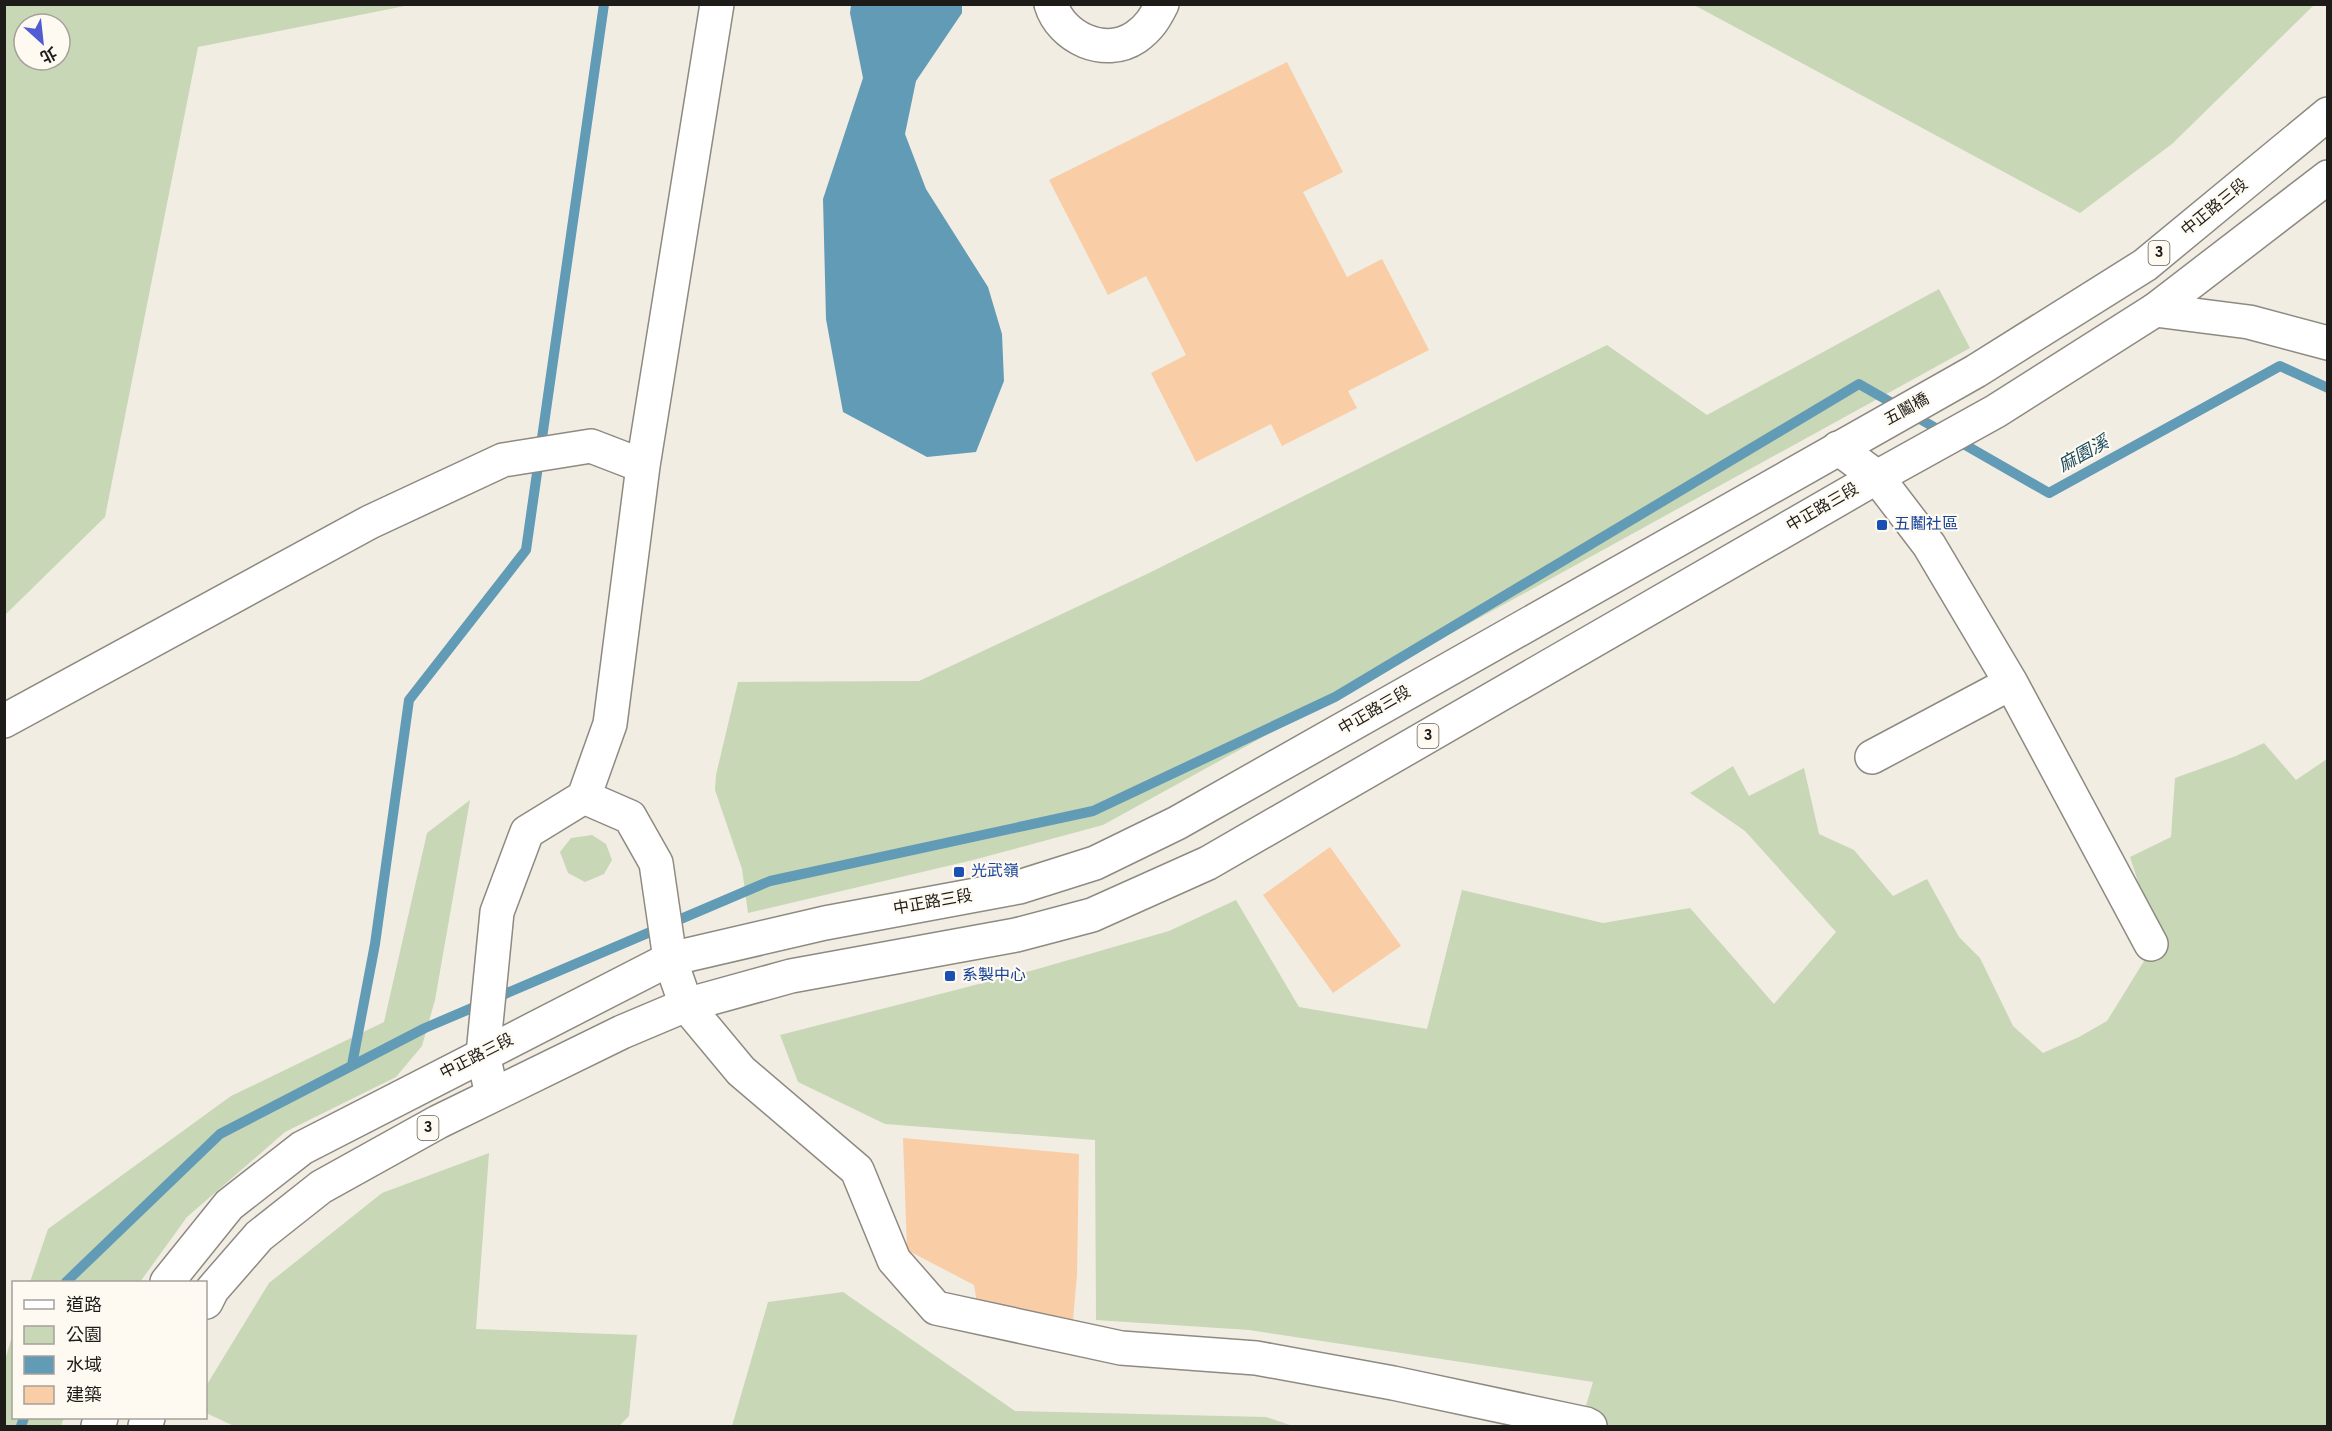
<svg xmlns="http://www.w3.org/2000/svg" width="2332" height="1431" viewBox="0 0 2332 1431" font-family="Overpass,'Noto Sans TC',sans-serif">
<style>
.green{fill:#c8d7b6;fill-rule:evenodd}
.water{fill:#619bb5}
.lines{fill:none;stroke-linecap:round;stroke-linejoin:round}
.stream{stroke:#619bb5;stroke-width:10}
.building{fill:#f9cda5}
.minor-casing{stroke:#8e8a81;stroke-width:36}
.major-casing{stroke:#8e8a81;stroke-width:36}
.minor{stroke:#fff;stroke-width:33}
.major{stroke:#fff;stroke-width:33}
.transit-dot{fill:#1a4fb4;stroke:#fefaf2;stroke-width:2}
.labels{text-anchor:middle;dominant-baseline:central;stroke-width:4.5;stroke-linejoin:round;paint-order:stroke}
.shield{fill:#fefaf2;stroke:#615f5a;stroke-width:1.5}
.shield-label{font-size:15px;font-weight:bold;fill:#1e1c19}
.street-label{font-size:16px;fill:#1e1c19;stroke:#fefaf2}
.transit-label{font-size:16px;fill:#164399;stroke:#fefaf2;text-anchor:start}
.water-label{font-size:18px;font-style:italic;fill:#194a5e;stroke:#fefaf2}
</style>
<rect width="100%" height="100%" fill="#f2ede3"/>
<path class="green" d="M5 4 410 5 198 47 105 517 5 615ZM24 24H60V60H24Z
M1694 5 2314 4V5L2172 144 2080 213Z
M1939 289 1970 348 1103 825 973 860 748 913 742 869 715 790 716 775 738 682 919 681 1149 573 1607 345 1707 415Z
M2264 743 2296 780 2327 759V1426H1580L1593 1382 1249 1330 1096 1320 1095 1140 885 1124 798 1082 780 1035 1034 970 1169 931 1236 900 1299 1007 1427 1029 1462 890 1603 923 1690 908 1774 1004 1836 932 1745 831 1690 793 1733 766 1749 796 1804 768 1819 834 1854 850 1893 896 1927 879 1959 937 1980 958 2013 1026 2043 1053 2079 1037 2107 1021 2157 940 2130 857 2171 837 2175 778 2236 756Z
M470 800 435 1000 422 1046 396 1077 285 1132 187 1217 140 1282H30L48 1229 231 1096 384 1022 427 833Z
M592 835 606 844 612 860 604 874 585 882 568 873 560 852 571 838Z
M489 1153 476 1329 637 1335 629 1416 619 1426H234L206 1413V1386L269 1283 382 1193Z
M843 1292 1015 1411 1266 1417 1293 1426H732L768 1302Z
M13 1333 14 1418H64L61 1426H5V1360Z"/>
<path class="water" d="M851 5H962V13L916 81 905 134 926 189 988 287 1002 334 1004 381 976 452 927 457 843 412 826 319 823 199 863 78 850 13Z"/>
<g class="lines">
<path class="stream" d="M352 1065 375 944 409 700 526 550 604 4
M66 1282 220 1134 425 1028 770 881 1093 811 1335 697 1859 384 2049 493 2280 366 2328 388
M21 1426 24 1418"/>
</g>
<path class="building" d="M1287 62 1343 172 1303 192 1347 277 1382 259 1429 350 1348 391 1357 408 1282 446 1271 424 1196 462 1151 373 1186 355 1146 276 1108 295 1049 180Z
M1330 847 1401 946 1333 993 1263 895Z
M903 1138 1079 1154 1077 1275 1073 1320 977 1304 974 1285 907 1250Z"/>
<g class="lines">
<defs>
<path id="minor" d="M1051 4C1061 38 1105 58 1136 37 1149 28 1155 18 1162 4
M2155 310 2249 322 2328 343
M1838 448 1877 477 1929 545 2011 683 2151 944
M4 721 370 522 503 460 591 446 643 466
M1872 757 2011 683
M584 797 630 817 656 863 670 959 686 1005 741 1071 857 1170 894 1260 936 1308 1121 1348 1256 1358 1393 1383 1586 1424 1590 1426
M492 1095 483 1054 497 912 527 832 584 797 610 724 643 466 717 4"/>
<path id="major" d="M167 1282 229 1205 302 1148 670 959 825 923 1019 887 1095 863 1177 823 1976 371 2145 265 2328 114
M206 1302 212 1290 259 1236 321 1187 438 1122 622 1032 686 1005 791 976 1016 935 1092 915 1208 863 1877 477 1996 411 2155 310 2328 177
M98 1426 101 1418
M145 1426 148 1418"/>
</defs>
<use href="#minor" class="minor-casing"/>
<use href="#major" class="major-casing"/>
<use href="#minor" class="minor"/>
<use href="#major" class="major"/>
</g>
<g class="transit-dot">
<rect x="1876" y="519" width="12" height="12" rx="3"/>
<rect x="953" y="866" width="12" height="12" rx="3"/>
<rect x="944" y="970" width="12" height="12" rx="3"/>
</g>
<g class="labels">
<g class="shield">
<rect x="2148.5" y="241" width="21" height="24" rx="4.5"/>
<rect x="1417.5" y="724" width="21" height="24" rx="4.5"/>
<rect x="417.5" y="1116" width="21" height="24" rx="4.5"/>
</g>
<g class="shield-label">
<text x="2159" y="253">3</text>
<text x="1428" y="736">3</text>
<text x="428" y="1128">3</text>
</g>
<g class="street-label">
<text transform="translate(2215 208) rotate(-39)">中正路三段</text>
<text transform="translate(1907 410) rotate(-29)">五鬮橋</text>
<text transform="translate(1823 508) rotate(-30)">中正路三段</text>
<text transform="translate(1375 711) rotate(-30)">中正路三段</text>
<text transform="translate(933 903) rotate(-10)">中正路三段</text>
<text transform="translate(477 1057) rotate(-27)">中正路三段</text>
</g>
<g class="transit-label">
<text x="1894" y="525">五鬮社區</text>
<text x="971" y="872">光武嶺</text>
<text x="962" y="976">系製中心</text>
</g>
<g class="water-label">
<text transform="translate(2084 455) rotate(-29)">麻園溪</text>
</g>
</g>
<rect width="2332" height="1431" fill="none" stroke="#1e1c19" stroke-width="12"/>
<rect x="12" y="1281" width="195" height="138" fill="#fefaf2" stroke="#a4a19b" stroke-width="1.5"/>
<rect x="24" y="1300" width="30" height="9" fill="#ffffff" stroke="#a4a19b" stroke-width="1.5"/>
<text x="66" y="1311" font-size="18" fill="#1e1c19">道路</text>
<rect x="24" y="1326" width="30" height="18" fill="#c8d7b6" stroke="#a4a19b" stroke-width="1.5"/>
<text x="66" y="1341" font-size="18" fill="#1e1c19">公園</text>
<rect x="24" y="1356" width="30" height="18" fill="#619bb5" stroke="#a4a19b" stroke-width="1.5"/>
<text x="66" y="1371" font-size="18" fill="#1e1c19">水域</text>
<rect x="24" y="1386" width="30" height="18" fill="#f9cda5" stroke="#a4a19b" stroke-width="1.5"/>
<text x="66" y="1401" font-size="18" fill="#1e1c19">建築</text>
<g transform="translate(42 42) rotate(153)"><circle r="28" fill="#fefaf2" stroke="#a4a19b" stroke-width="1.5"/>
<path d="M0-4.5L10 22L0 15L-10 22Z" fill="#515cd2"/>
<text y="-9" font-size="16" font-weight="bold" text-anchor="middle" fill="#1e1c19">北</text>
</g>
</svg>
